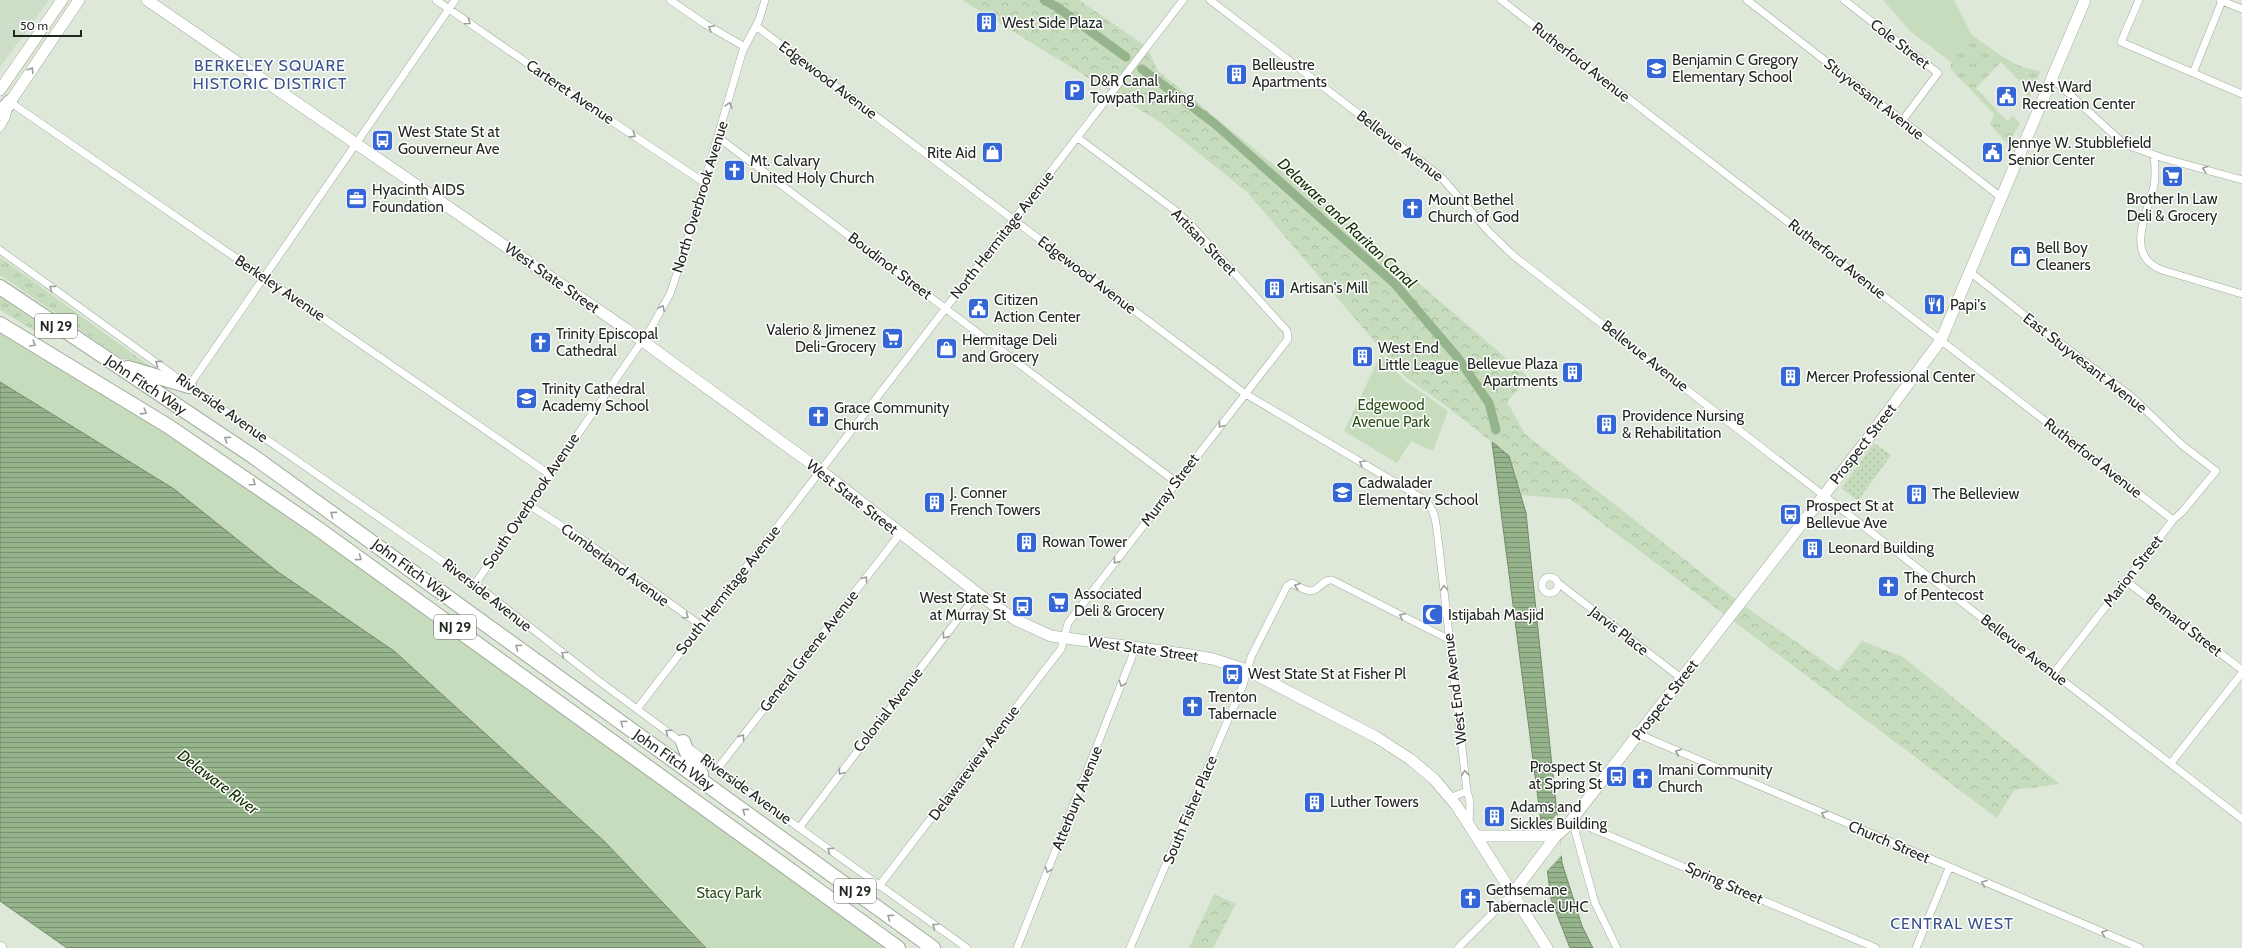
<svg xmlns="http://www.w3.org/2000/svg" width="2242" height="948" viewBox="0 0 2242 948" font-family="Cabin,sans-serif">
<style>
.built{fill:#cedec8}
.grass{fill:url(#grass-tufts)}
.forest{fill:url(#forest-crowns)}
.park{fill:#c6dcbd}
.garden{fill:url(#garden-dots)}
.water{fill:url(#water-rules);stroke:#748a6b}
.pier{fill:#dde8d9}
.lines{fill:none;stroke-linecap:round;stroke-linejoin:round}
.canal{stroke:#96b48b;stroke-width:9}
.street-casing{stroke:#a0ab9c;stroke-width:8}
.secondary-casing{stroke:#a0ab9c;stroke-width:12}
.highway-casing{stroke:#a0ab9c;stroke-width:16}
.street{stroke:#fff;stroke-width:7}
.secondary{stroke:#fff;stroke-width:11}
.highway{stroke:#fff;stroke-width:14}
.oneway{stroke:#9c9e9b}
.labels{text-anchor:middle;dominant-baseline:central;stroke-width:3;stroke-linejoin:round;paint-order:stroke}
.shield{fill:#fff;stroke:#656864;stroke-width:1}
.shield-label{font-size:14px;font-weight:bold;fill:#232721}
.poi-label{font-size:15px;fill:#232721;stroke:#fff;text-anchor:start}
.street-label{font-size:15px;fill:#232721;stroke:#fff}
.park-label{font-size:15px;fill:#2b5119;stroke:#fff}
.neighbourhood-label{font-size:16px;letter-spacing:1px;fill:#37528c;stroke:#fff}
.water-label{font-size:16px;font-style:italic;fill:#143105;stroke:#fff}
</style>
<defs>
<pattern id="grass-tufts" width="24" height="20" patternUnits="userSpaceOnUse"><rect width="24" height="20" fill="#c6dcbd"/><path d="M3 7l-1-3M5 7V3M7 7l1-3M15 17l-1-3M17 17v-4M19 17l1-3" fill="none" stroke="#aabda2"/></pattern>
<pattern id="forest-crowns" width="20" height="18" patternUnits="userSpaceOnUse"><rect width="20" height="18" fill="#c6dcbd"/><path d="M2 6a3 3 0 1 1 6 0M12 15a3 3 0 1 1 6 0" fill="none" stroke="#aabda2"/></pattern>
<pattern id="garden-dots" width="8" height="8" patternUnits="userSpaceOnUse"><rect width="8" height="8" fill="#c6dcbd"/><path d="M2 2h.1M6 6h.1" fill="none" stroke="#aabda2" stroke-width="1.8" stroke-linecap="round"/></pattern>
<pattern id="water-rules" width="6" height="5" patternUnits="userSpaceOnUse"><rect width="6" height="5" fill="#96b48b"/><path d="M0 2.5h6" fill="none" stroke="#7a9271"/></pattern>
</defs>
<rect width="100%" height="100%" fill="#dde8d9"/>
<path class="built" d="M0 0H49L0 67Z"/>
<path class="grass" d="M1972 35C1992 49 2015 69 2041 71L2028 100 2025 98 2028 90 2001 62 1976 88 2007 121 2013 116 2020 123 2008 145 1990 124 1994 114 1951 69V62Z
M0 257 158 372 120 357 0 275Z
M0 297 51 332 48 339 0 310Z"/>
<path class="forest" d="M962 0H1079L1147 47 1158 71 1399 266 1528 377 1507 402 1525 434 1740 603 1838 671 1862 641 1903 657 2060 784 2014 790 1997 818 1570 499 1521 495 1509 456 1449 408 1404 376 1247 192 1160 122Z
M1214 894 1236 904 1213 948H1189Z"/>
<path class="park" d="M1883 0H1954L1972 35 1951 62 1910 31Z
M0 320 168 426 897 948H706L605 842 278 572 174 489 0 382Z
M1381 354 1405 381 1448 411 1433 451 1411 441 1397 463 1344 431Z"/>
<path class="garden" d="M1874 443 1891 455 1858 501 1841 488Z"/>
<path class="water" d="M0 382 174 489 278 572 394 651 605 842 706 948H67L0 901Z
M1492 442 1509 456 1526 513 1562 863 1582 926 1593 948H1570L1551 899Z"/>
<path class="pier" d="M1557 814 1562 855 1545 873 1539 821 1552 820Z"/>
<g class="lines">
<path class="canal" d="M1044 0 1057 7 1126 57
M1142 69 1215 124 1395 284 1458 358 1489 403 1496 430"/>
<defs>
<path id="street" d="M436 0 598 112 705 183
M670 0 705 24 745 47
M1210 0 1441 177 1489 232 1514 256 2242 819
M1501 0 2173 520
M1747 0 2002 198
M1844 0 1938 73 1902 121
M2139 0 2121 42 2242 94
M2220 0 2242 9
M756 26 1244 393 1425 500C1436 511 1436 524 1438 539L1467 791 1470 802 1469 825
M2193 73 2222 1
M2053 79 2124 144 2163 158 2242 180
M0 128 6 118 10 102 549 474
M719 138 1176 482
M2154 155C2155 165 2156 175 2154 186 2147 214 2124 256 2162 270L2242 294
M0 250 179 379
M1970 272 2056 340 2132 397 2182 445 2216 471 2182 512 2173 520 2054 673
M188 385 475 584 595 678 735 782 967 948
M189 386 455 0
M529 505 582 539 700 625
M1542 585a8 8 0 1 1 16 0a8 8 0 1 1-16 0Z
M2126 581 2242 670
M1558 583 1681 678
M475 584 651 328 670 294 683 255 743 50 759 20 765 0
M637 709 1183 0
M1638 734 2140 948
M2171 763 2242 673
M718 768 900 534
M1450 798 1467 791
M1572 820 1876 948
M1572 820 1595 903 1617 948
M799 828 971 602 979 595
M879 886 1061 649 1068 623 1288 339 1287 331 1191 225 1176 211 1078 138
M1017 948 1132 657 1134 647
M1130 948 1243 685 1251 657 1287 586 1292 583C1297 586 1304 590 1310 591 1320 591 1322 579 1332 580L1450 640
M1458 948 1513 893
M1916 948 1949 868"/>
<path id="secondary" d="M147 0 626 329 820 470 985 599 1016 620 1051 636 1184 654 1213 659 1247 670 1376 737 1410 759 1434 779 1456 805 1469 825 1547 948
M0 90 62 0
M10 102 79 0
M1477 836H1556
M1513 893 1556 836 1567 826 1584 804 1866 441 1941 340 2085 0
M0 947 1 948"/>
<path id="highway" d="M0 113 10 102
M0 287 254 457 933 948
M0 324 168 426 317 528 898 948
M128 368 189 386
M683 742 690 760 701 774"/>
</defs>
<use href="#street" class="street-casing"/>
<use href="#secondary" class="secondary-casing"/>
<use href="#highway" class="highway-casing"/>
<use href="#street" class="street"/>
<use href="#secondary" class="secondary"/>
<use href="#highway" class="highway"/>
</g>
<defs><path id="oneway-chevron" d="M-2-3.5L2.5 0L-2 3.5" fill="none" stroke-width="1.6" stroke-linecap="round" stroke-linejoin="round"/></defs>
<g class="oneway">
<use href="#oneway-chevron" transform="translate(468 22) rotate(35)"/>
<use href="#oneway-chevron" transform="translate(711 28) rotate(-150)"/>
<use href="#oneway-chevron" transform="translate(31 70) rotate(-57)"/>
<use href="#oneway-chevron" transform="translate(729 105) rotate(-74)"/>
<use href="#oneway-chevron" transform="translate(633 135) rotate(33)"/>
<use href="#oneway-chevron" transform="translate(2205 169) rotate(-164)"/>
<use href="#oneway-chevron" transform="translate(52 288) rotate(-144)"/>
<use href="#oneway-chevron" transform="translate(662 308) rotate(-62)"/>
<use href="#oneway-chevron" transform="translate(33 344) rotate(31)"/>
<use href="#oneway-chevron" transform="translate(158 363) rotate(-144)"/>
<use href="#oneway-chevron" transform="translate(144 412) rotate(32)"/>
<use href="#oneway-chevron" transform="translate(1221 425) rotate(127)"/>
<use href="#oneway-chevron" transform="translate(227 439) rotate(-146)"/>
<use href="#oneway-chevron" transform="translate(1362 463) rotate(-150)"/>
<use href="#oneway-chevron" transform="translate(253 483) rotate(35)"/>
<use href="#oneway-chevron" transform="translate(333 514) rotate(-144)"/>
<use href="#oneway-chevron" transform="translate(359 558) rotate(36)"/>
<use href="#oneway-chevron" transform="translate(1116 561) rotate(128)"/>
<use href="#oneway-chevron" transform="translate(865 579) rotate(-52)"/>
<use href="#oneway-chevron" transform="translate(1297 586) rotate(-160)"/>
<use href="#oneway-chevron" transform="translate(1444 588) rotate(-96)"/>
<use href="#oneway-chevron" transform="translate(686 616) rotate(35)"/>
<use href="#oneway-chevron" transform="translate(1402 616) rotate(-153)"/>
<use href="#oneway-chevron" transform="translate(945 636) rotate(127)"/>
<use href="#oneway-chevron" transform="translate(518 647) rotate(-144)"/>
<use href="#oneway-chevron" transform="translate(564 654) rotate(-142)"/>
<use href="#oneway-chevron" transform="translate(1122 684) rotate(111)"/>
<use href="#oneway-chevron" transform="translate(623 723) rotate(-144)"/>
<use href="#oneway-chevron" transform="translate(668 732) rotate(-145)"/>
<use href="#oneway-chevron" transform="translate(742 737) rotate(-53)"/>
<use href="#oneway-chevron" transform="translate(1678 752) rotate(-157)"/>
<use href="#oneway-chevron" transform="translate(841 772) rotate(128)"/>
<use href="#oneway-chevron" transform="translate(1465 773) rotate(-96)"/>
<use href="#oneway-chevron" transform="translate(745 811) rotate(-144)"/>
<use href="#oneway-chevron" transform="translate(1824 814) rotate(-157)"/>
<use href="#oneway-chevron" transform="translate(830 850) rotate(-144)"/>
<use href="#oneway-chevron" transform="translate(1048 870) rotate(112)"/>
<use href="#oneway-chevron" transform="translate(1984 883) rotate(-157)"/>
<use href="#oneway-chevron" transform="translate(890 917) rotate(-144)"/>
<use href="#oneway-chevron" transform="translate(935 926) rotate(-145)"/>
<use href="#oneway-chevron" transform="translate(2104 933) rotate(-159)"/>
</g>
<defs>
<symbol id="building-square" viewBox="-11 -11 22 22"><rect x="-9" y="-9" width="18" height="18" rx="4" fill="#3566d5" stroke="#fff"/><path d="M-4-6H4V6H1V3H-1V6H-4ZM-2.5-4.3h1.7v1.8h-1.7ZM.8-4.3h1.7v1.8H.8ZM-2.5-1h1.7V.8h-1.7ZM.8-1h1.7V.8H.8Z" fill="#fff"/></symbol>
<symbol id="school-square" viewBox="-11 -11 22 22"><rect x="-9" y="-9" width="18" height="18" rx="4" fill="#3566d5" stroke="#fff"/><path d="M0-5L7-2L0 1L-7-2ZM-4 1L0 2.5L4 1V4Q0 6-4 4Z" fill="#fff"/></symbol>
<symbol id="parking-square" viewBox="-11 -11 22 22"><rect x="-9" y="-9" width="18" height="18" rx="4" fill="#3566d5" stroke="#fff"/><path d="M-3.5-5.5H1a3.5 3.5 0 0 1 0 7H-1V5.5H-3.5ZM-1-3.4V-.6H.8a1.4 1.4 0 0 0 0-2.8Z" fill="#fff"/></symbol>
<symbol id="civic-square" viewBox="-11 -11 22 22"><rect x="-9" y="-9" width="18" height="18" rx="4" fill="#3566d5" stroke="#fff"/><path d="M-.6-6.5H3V-4.5H.6V-3L4-1V1h2V6H-6V1h2V-1L-.6-3ZM-1.2 2.5V6h2.4V2.5Z" fill="#fff"/></symbol>
<symbol id="bus-square" viewBox="-11 -11 22 22"><rect x="-9" y="-9" width="18" height="18" rx="4" fill="#3566d5" stroke="#fff"/><path d="M-5-6H5V4H4V6H2V4H-2V6H-4V4H-5ZM-3.5-4V0h7V-4ZM-3.5 1.2v1.5H-2V1.2ZM2 1.2v1.5H3.5V1.2Z" fill="#fff"/></symbol>
<symbol id="shop-square" viewBox="-11 -11 22 22"><rect x="-9" y="-9" width="18" height="18" rx="4" fill="#3566d5" stroke="#fff"/><path d="M-5-2.5h2.3a2.7 3.5 0 0 1 5.4 0H5L5.5 6h-11ZM-1.5-2.5h3a1.5 2.3 0 0 0-3 0Z" fill="#fff"/></symbol>
<symbol id="church-square" viewBox="-11 -11 22 22"><rect x="-9" y="-9" width="18" height="18" rx="4" fill="#3566d5" stroke="#fff"/><path d="M-1.2-6h2.4v3.5h3.3v2.4h-3.3V6h-2.4V-.1h-3.3v-2.4h3.3Z" fill="#fff"/></symbol>
<symbol id="supermarket-square" viewBox="-11 -11 22 22"><rect x="-9" y="-9" width="18" height="18" rx="4" fill="#3566d5" stroke="#fff"/><path d="M-6-5.5h2.5l.6 2H6L4.5 2H-2.5L-4.4-4H-6ZM-1.5 3.2a1.3 1.3 0 1 0 .1 0ZM3 3.2a1.3 1.3 0 1 0 .1 0Z" fill="#fff"/></symbol>
<symbol id="office-square" viewBox="-11 -11 22 22"><rect x="-9" y="-9" width="18" height="18" rx="4" fill="#3566d5" stroke="#fff"/><path d="M-6-3h4V-5.5h4V-3h4V5H-6ZM-1-4.5V-3h2v-1.5ZM-6 0V1H6V0Z" fill="#fff"/></symbol>
<symbol id="restaurant-square" viewBox="-11 -11 22 22"><rect x="-9" y="-9" width="18" height="18" rx="4" fill="#3566d5" stroke="#fff"/><path d="M-5-6h1v4h1v-4h1v4h1v-4h1v5L-1.5 .5V6h-2V.5L-5-1ZM5-6V6H3V1.5H1.5Q1.5-4 5-6Z" fill="#fff"/></symbol>
<symbol id="mosque-square" viewBox="-11 -11 22 22"><rect x="-9" y="-9" width="18" height="18" rx="4" fill="#3566d5" stroke="#fff"/><path d="M3.5-4.9A6 6 0 1 0 3.5 4.9A5 5 0 1 1 3.5-4.9Z" fill="#fff"/></symbol>
</defs>
<g fill-rule="evenodd">
<use href="#building-square" x="974" y="10" width="25" height="25"/>
<use href="#school-square" x="1644" y="56" width="25" height="25"/>
<use href="#building-square" x="1224" y="62" width="25" height="25"/>
<use href="#parking-square" x="1062" y="78" width="25" height="25"/>
<use href="#civic-square" x="1994" y="84" width="25" height="25"/>
<use href="#bus-square" x="370" y="128" width="25" height="25"/>
<use href="#civic-square" x="1980" y="140" width="25" height="25"/>
<use href="#shop-square" x="980" y="140" width="25" height="25"/>
<use href="#church-square" x="722" y="158" width="25" height="25"/>
<use href="#supermarket-square" x="2160" y="164" width="25" height="25"/>
<use href="#office-square" x="344" y="186" width="25" height="25"/>
<use href="#church-square" x="1400" y="196" width="25" height="25"/>
<use href="#shop-square" x="2008" y="244" width="25" height="25"/>
<use href="#building-square" x="1262" y="276" width="25" height="25"/>
<use href="#restaurant-square" x="1922" y="292" width="25" height="25"/>
<use href="#civic-square" x="966" y="296" width="25" height="25"/>
<use href="#supermarket-square" x="880" y="326" width="25" height="25"/>
<use href="#church-square" x="528" y="330" width="25" height="25"/>
<use href="#shop-square" x="934" y="336" width="25" height="25"/>
<use href="#building-square" x="1350" y="344" width="25" height="25"/>
<use href="#building-square" x="1560" y="360" width="25" height="25"/>
<use href="#building-square" x="1778" y="364" width="25" height="25"/>
<use href="#school-square" x="514" y="386" width="25" height="25"/>
<use href="#church-square" x="806" y="404" width="25" height="25"/>
<use href="#building-square" x="1594" y="412" width="25" height="25"/>
<use href="#school-square" x="1330" y="480" width="25" height="25"/>
<use href="#building-square" x="1904" y="482" width="25" height="25"/>
<use href="#building-square" x="922" y="490" width="25" height="25"/>
<use href="#bus-square" x="1778" y="502" width="25" height="25"/>
<use href="#building-square" x="1014" y="530" width="25" height="25"/>
<use href="#building-square" x="1800" y="536" width="25" height="25"/>
<use href="#church-square" x="1876" y="574" width="25" height="25"/>
<use href="#supermarket-square" x="1046" y="590" width="25" height="25"/>
<use href="#bus-square" x="1010" y="594" width="25" height="25"/>
<use href="#mosque-square" x="1420" y="602" width="25" height="25"/>
<use href="#bus-square" x="1220" y="662" width="25" height="25"/>
<use href="#church-square" x="1180" y="694" width="25" height="25"/>
<use href="#bus-square" x="1604" y="764" width="25" height="25"/>
<use href="#church-square" x="1630" y="766" width="25" height="25"/>
<use href="#building-square" x="1302" y="790" width="25" height="25"/>
<use href="#building-square" x="1482" y="804" width="25" height="25"/>
<use href="#church-square" x="1458" y="886" width="25" height="25"/>
</g>
<g class="labels">
<g class="shield">
<rect x="35" y="314" width="42" height="24" rx="3"/>
<rect x="434" y="615" width="42" height="24" rx="3"/>
<rect x="834" y="879" width="42" height="24" rx="3"/>
</g>
<g class="shield-label">
<text x="56" y="326">NJ 29</text>
<text x="455" y="627">NJ 29</text>
<text x="855" y="891">NJ 29</text>
</g>
<g class="poi-label">
<text x="1002" y="23">West Side Plaza</text>
<text x="1672" y="60">Benjamin C Gregory<tspan x="1672" dy="17">Elementary School</tspan></text>
<text x="1252" y="65">Belleustre<tspan x="1252" dy="17">Apartments</tspan></text>
<text x="1090" y="81">D&amp;R Canal<tspan x="1090" dy="17">Towpath Parking</tspan></text>
<text x="2022" y="87">West Ward<tspan x="2022" dy="17">Recreation Center</tspan></text>
<text x="398" y="132">West State St at<tspan x="398" dy="17">Gouverneur Ave</tspan></text>
<text x="2008" y="143">Jennye W. Stubblefield<tspan x="2008" dy="17">Senior Center</tspan></text>
<text x="976" y="153" text-anchor="end">Rite Aid</text>
<text x="750" y="161">Mt. Calvary<tspan x="750" dy="17">United Holy Church</tspan></text>
<text x="372" y="190">Hyacinth AIDS<tspan x="372" dy="17">Foundation</tspan></text>
<text x="2172" y="199" text-anchor="middle">Brother In Law<tspan x="2172" dy="17">Deli &amp; Grocery</tspan></text>
<text x="1428" y="200">Mount Bethel<tspan x="1428" dy="17">Church of God</tspan></text>
<text x="2036" y="248">Bell Boy<tspan x="2036" dy="17">Cleaners</tspan></text>
<text x="1290" y="288">Artisan's Mill</text>
<text x="994" y="300">Citizen<tspan x="994" dy="17">Action Center</tspan></text>
<text x="1950" y="305">Papi's</text>
<text x="876" y="330" text-anchor="end">Valerio &amp; Jimenez<tspan x="876" dy="17">Deli-Grocery</tspan></text>
<text x="556" y="334">Trinity Episcopal<tspan x="556" dy="17">Cathedral</tspan></text>
<text x="962" y="340">Hermitage Deli<tspan x="962" dy="17">and Grocery</tspan></text>
<text x="1378" y="348">West End<tspan x="1378" dy="17">Little League</tspan></text>
<text x="1558" y="364" text-anchor="end">Bellevue Plaza<tspan x="1558" dy="17">Apartments</tspan></text>
<text x="1806" y="377">Mercer Professional Center</text>
<text x="542" y="389">Trinity Cathedral<tspan x="542" dy="17">Academy School</tspan></text>
<text x="834" y="408">Grace Community<tspan x="834" dy="17">Church</tspan></text>
<text x="1622" y="416">Providence Nursing<tspan x="1622" dy="17">&amp; Rehabilitation</tspan></text>
<text x="1358" y="483">Cadwalader<tspan x="1358" dy="17">Elementary School</tspan></text>
<text x="950" y="493">J. Conner<tspan x="950" dy="17">French Towers</tspan></text>
<text x="1932" y="494">The Belleview</text>
<text x="1806" y="506">Prospect St at<tspan x="1806" dy="17">Bellevue Ave</tspan></text>
<text x="1042" y="542">Rowan Tower</text>
<text x="1828" y="548">Leonard Building</text>
<text x="1904" y="578">The Church<tspan x="1904" dy="17">of Pentecost</tspan></text>
<text x="1074" y="594">Associated<tspan x="1074" dy="17">Deli &amp; Grocery</tspan></text>
<text x="1006" y="598" text-anchor="end">West State St<tspan x="1006" dy="17">at Murray St</tspan></text>
<text x="1448" y="615">Istijabah Masjid</text>
<text x="1248" y="674">West State St at Fisher Pl</text>
<text x="1208" y="697">Trenton<tspan x="1208" dy="17">Tabernacle</tspan></text>
<text x="1602" y="767" text-anchor="end">Prospect St<tspan x="1602" dy="17">at Spring St</tspan></text>
<text x="1658" y="770">Imani Community<tspan x="1658" dy="17">Church</tspan></text>
<text x="1330" y="802">Luther Towers</text>
<text x="1510" y="807">Adams and<tspan x="1510" dy="17">Sickles Building</tspan></text>
<text x="1486" y="890">Gethsemane<tspan x="1486" dy="17">Tabernacle UHC</tspan></text>
</g>
<g class="street-label">
<text transform="translate(1900 44) rotate(38)">Cole Street</text>
<text transform="translate(1581 62) rotate(38)">Rutherford Avenue</text>
<text transform="translate(828 80) rotate(37)">Edgewood Avenue</text>
<text transform="translate(570 92) rotate(34)">Carteret Avenue</text>
<text transform="translate(1874 99) rotate(38)">Stuyvesant Avenue</text>
<text transform="translate(1400 146) rotate(38)">Bellevue Avenue</text>
<text transform="translate(700 197) rotate(-73)">North Overbrook Avenue</text>
<text transform="translate(1002 235) rotate(-52)">North Hermitage Avenue</text>
<text transform="translate(1204 242) rotate(46)">Artisan Street</text>
<text transform="translate(1837 259) rotate(38)">Rutherford Avenue</text>
<text transform="translate(890 266) rotate(37)">Boudinot Street</text>
<text transform="translate(1087 275) rotate(37)">Edgewood Avenue</text>
<text transform="translate(552 278) rotate(35)">West State Street</text>
<text transform="translate(280 288) rotate(34)">Berkeley Avenue</text>
<text transform="translate(1645 356) rotate(38)">Bellevue Avenue</text>
<text transform="translate(2085 363) rotate(38)">East Stuyvesant Avenue</text>
<text transform="translate(146 385) rotate(34)">John Fitch Way</text>
<text transform="translate(222 408) rotate(35)">Riverside Avenue</text>
<text transform="translate(1863 444) rotate(-52)">Prospect Street</text>
<text transform="translate(2093 458) rotate(38)">Rutherford Avenue</text>
<text transform="translate(1170 490) rotate(-53)">Murray Street</text>
<text transform="translate(852 497) rotate(38)">West State Street</text>
<text transform="translate(531 501) rotate(-56)">South Overbrook Avenue</text>
<text transform="translate(615 565) rotate(36)">Cumberland Avenue</text>
<text transform="translate(412 570) rotate(36)">John Fitch Way</text>
<text transform="translate(2133 571) rotate(-52)">Marion Street</text>
<text transform="translate(728 590) rotate(-52)">South Hermitage Avenue</text>
<text transform="translate(487 595) rotate(38)">Riverside Avenue</text>
<text transform="translate(2184 625) rotate(38)">Bernard Street</text>
<text transform="translate(1619 631) rotate(38)">Jarvis Place</text>
<text transform="translate(1143 649) rotate(8)">West State Street</text>
<text transform="translate(2024 650) rotate(38)">Bellevue Avenue</text>
<text transform="translate(809 651) rotate(-52)">General Greene Avenue</text>
<text transform="translate(1455 689) rotate(-97)">West End Avenue</text>
<text transform="translate(1665 700) rotate(-52)">Prospect Street</text>
<text transform="translate(888 710) rotate(-52)">Colonial Avenue</text>
<text transform="translate(674 760) rotate(35)">John Fitch Way</text>
<text transform="translate(974 763) rotate(-53)">Delawareview Avenue</text>
<text transform="translate(746 789) rotate(36)">Riverside Avenue</text>
<text transform="translate(1077 798) rotate(-68)">Atterbury Avenue</text>
<text transform="translate(1190 810) rotate(-67)">South Fisher Place</text>
<text transform="translate(1889 842) rotate(23)">Church Street</text>
<text transform="translate(1724 883) rotate(24)">Spring Street</text>
</g>
<g class="park-label">
<text x="1391" y="405">Edgewood<tspan x="1391" dy="17">Avenue Park</tspan></text>
<text x="729" y="893">Stacy Park</text>
</g>
<g class="neighbourhood-label">
<text x="270" y="65">BERKELEY SQUARE<tspan x="270" dy="18">HISTORIC DISTRICT</tspan></text>
<text x="1952" y="923">CENTRAL WEST</text>
</g>
<g class="water-label">
<text transform="translate(1347 223) rotate(43)">Delaware and Raritan Canal</text>
<text transform="translate(218 782) rotate(37)">Delaware River</text>
</g>
</g>
<path d="M14 30v6h67v-6" fill="none" stroke="#232721" stroke-width="2"/>
<text x="20" y="30" font-size="12" fill="#232721" stroke="#ffffff" stroke-width="3" paint-order="stroke">50 m</text>
</svg>
